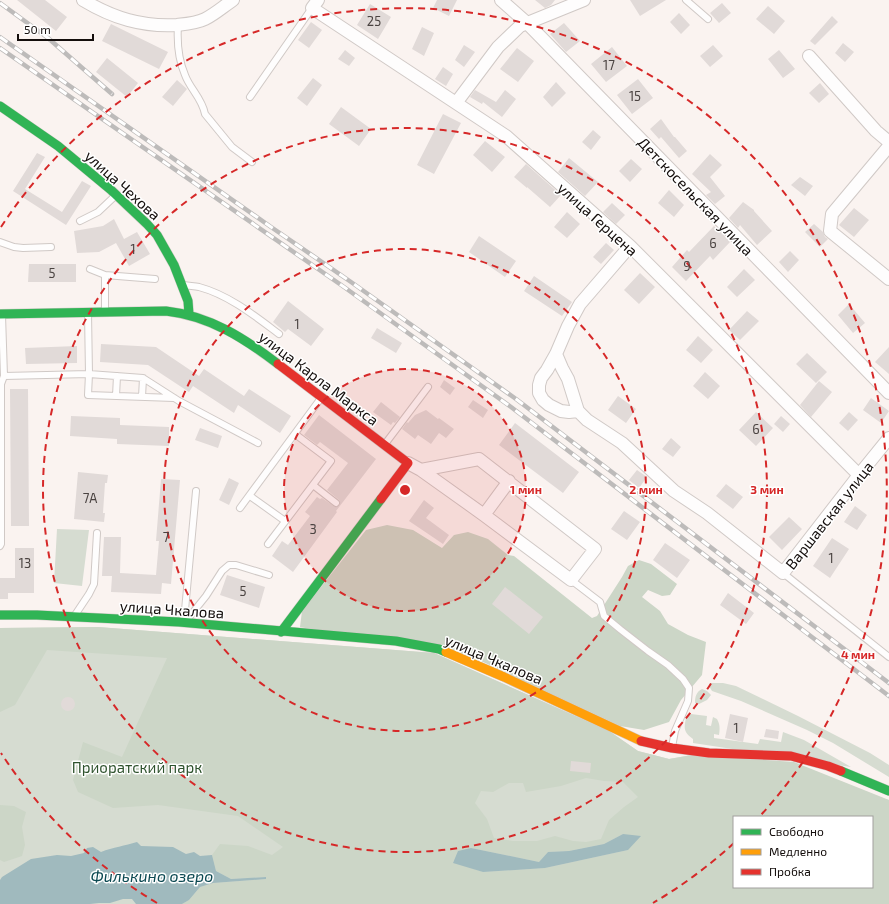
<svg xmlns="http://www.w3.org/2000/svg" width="889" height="904" viewBox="0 0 889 904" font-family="'Exo 2',sans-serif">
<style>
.green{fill:#d6dcd1;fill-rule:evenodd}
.forest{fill:#ccd6c7;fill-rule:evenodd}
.water{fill:#a0babe}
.building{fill:#e1dad8}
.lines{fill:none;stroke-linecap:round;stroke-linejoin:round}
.lane-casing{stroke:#d0c9c6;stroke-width:8}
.street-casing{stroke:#d0c9c6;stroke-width:14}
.fast-casing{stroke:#d0c9c6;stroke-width:10}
.slow-casing{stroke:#d0c9c6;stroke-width:10}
.jam-casing{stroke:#d0c9c6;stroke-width:10}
.lane{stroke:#fefdfd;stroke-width:6}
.street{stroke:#fefdfd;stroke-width:12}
.fast{stroke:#30b455;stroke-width:9}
.slow{stroke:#ff9f0a;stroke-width:9}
.jam{stroke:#e5322d;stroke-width:9}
.rail-casing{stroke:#bdbbba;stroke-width:4.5}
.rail{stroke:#fff;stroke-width:3;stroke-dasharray:9;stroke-linecap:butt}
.ring{fill:none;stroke:#d62828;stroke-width:2;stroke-dasharray:7 5}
.labels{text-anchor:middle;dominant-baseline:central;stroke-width:3;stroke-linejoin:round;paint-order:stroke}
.number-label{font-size:13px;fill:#4a4341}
.street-label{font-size:15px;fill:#140e0c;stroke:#fff}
.park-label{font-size:15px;fill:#2f532e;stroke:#fff}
.water-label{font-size:16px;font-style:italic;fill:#0c4952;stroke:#fff}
.centre{fill:#d62828;stroke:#fff;stroke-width:2}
.ring-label{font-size:12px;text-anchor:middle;font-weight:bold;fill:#d62828;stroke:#fff;stroke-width:3;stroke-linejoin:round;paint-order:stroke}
</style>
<rect width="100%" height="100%" fill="#faf3f0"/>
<path class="green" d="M57 529 89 530 82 586 54 583Z
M98 627 434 653 609 731 638 751 669 759 692 755 889 800V904H0V628ZM734 817H872V887H734Z
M710 683H723L736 686 798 716 870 753 889 765V777L833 743 807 730 741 701 712 691 709 686Z
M702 689 707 691 711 695 707 700 699 704 695 703C695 697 696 692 702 689Z
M691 714 707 716 706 725 711 726 713 717 717 719C720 724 720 729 719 735L714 734V738L758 744 760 739 781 742 783 732 804 740 851 767 693 743V739C683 732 684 728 686 718Z"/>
<path class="forest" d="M387 525 413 530 442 548 454 535 468 532 488 539 508 555 514 556 592 618 597 616 622 577 628 566 639 560 651 564 677 584 670 595 662 596 648 590 642 597 660 611 668 624 688 635 706 642 702 675 681 700 669 722 644 730 620 726 481 661 300 627 302 611 366 530Z
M98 627 434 653 609 731 638 751 669 759 692 755 794 762 889 800V904H182L189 900 200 887 213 883 266 879V877L231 879 216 871 212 855 220 844 248 846 272 855 283 847 238 816 158 805 113 808 78 792 73 780 83 742 122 757 167 658 47 650 15 705 0 712V628ZM586 778 604 781 623 782 638 797 624 807 609 820 601 839 586 842 573 841 555 836 537 841H513L494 838 487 819 475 803 481 791 493 792 509 783H523L526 792 561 786ZM734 817H872V887H734ZM623 834 628 850 545 868 483 872 453 862 471 848 539 862 548 852 569 851 604 844Z
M0 805 14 806 26 812 22 827 25 845 22 856 4 862 0 860Z"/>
<path class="water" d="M623 834 641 836 628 850 545 868 483 872 453 863 458 851 471 848 539 862 548 852 569 851 604 844Z
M137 842 141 846 173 847 186 854 194 852 200 856 212 855 216 871 231 879 266 877V879L213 883 200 887 189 900 182 904H136L132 899H123L110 903H99L90 904H0V880L2 877 31 859 57 855 71 856 84 853 87 848 93 847 101 852C113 847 125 846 137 842Z"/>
<path class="building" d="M17 0H45L67 17 56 31Z
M437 0H457L449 16 433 8Z
M535 0H555L551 5 545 8Z
M630 0H666L640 16Z
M722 3 731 13 719 23 710 13Z
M370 4 391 17 378 39 357 25Z
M768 6 785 21 774 34 756 19Z
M679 13 690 25 681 34 670 22Z
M832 16 838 22 815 45 810 41Z
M311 22 322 30 309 48 298 40Z
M564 23 580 41 566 52 550 34Z
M111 24 168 52 159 69 102 41Z
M422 27 434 33 424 56 412 49Z
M843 43 854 52 845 62 835 53Z
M464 45 475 52 464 67 455 60Z
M713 45 723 56 710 67 700 56Z
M612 47 627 66 606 82 591 64Z
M517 48 534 61 518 82 500 69Z
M345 50 355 58 349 66 338 59Z
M779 50 795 69 783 78 768 59Z
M107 58 138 83 127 97 96 72Z
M443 67 453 74 446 86 435 79Z
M313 78 322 85 307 106 297 98Z
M638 79 653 98 632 114 617 95Z
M177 80 187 89 173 106 162 97Z
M556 82 566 93 552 107 543 97Z
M820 83 829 94 819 103 809 93Z
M475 90 496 102 505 90 516 99 502 117 483 102 482 104 470 97Z
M341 107 371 129 359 146 329 124Z
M443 114 461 123 434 174 417 165Z
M661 119 674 137H675L687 151 679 158 661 137 659 139 650 129Z
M593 130 601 137 591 150 582 142Z
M485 141 505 157 492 172 473 155Z
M37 153 45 157 25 189 62 212 82 181 91 186 66 225 13 191Z
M710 154 722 165 710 177 725 196 715 204 706 195 711 192 692 174Z
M569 158 598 182 585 196 558 172Z
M631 159 642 169 630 182 619 171Z
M526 164 561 195 550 207 527 187V188L514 177Z
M800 177 813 186 805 196 791 185Z
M669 190 684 205 674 217 658 203Z
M743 202 754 210V211L772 231 757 245 740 225 738 228 729 218Z
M612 203 625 215 616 224 603 212Z
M854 208 869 220 854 237 839 225Z
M567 212 580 224 567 238 554 227Z
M114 219 124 239 137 232 150 254 129 266 116 243 99 252 77 253 74 231 103 226Z
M814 224 823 232 825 237 828 239 820 247 805 232Z
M714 226 718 230H719L730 242 713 260 710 256 686 281 672 267 687 250 689 252Z
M479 236 516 261 505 277 469 252Z
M606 243 614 250 601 264 593 257Z
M790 251 799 260 788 272 779 262Z
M29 264H76V282H28Z
M744 269 755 280 737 297 727 287Z
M640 273 655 287 639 304 624 290Z
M534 276 572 302 562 316 524 291Z
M288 301 324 329 311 346 288 329 285 332 273 322Z
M849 304 865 323 853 333 838 315Z
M747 311 759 321 740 340 729 330Z
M377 328 402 343 396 353 371 338Z
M698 336 713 350 701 363 686 350Z
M101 344 156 347 199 376 204 369 244 396 249 389 291 416 280 433 238 405 234 413 193 386 189 392 148 365 100 362Z
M77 346V363L26 364 25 348Z
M889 347V374L875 362Z
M807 353 827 372 816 383 796 364Z
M705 372 720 386 708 399 693 386Z
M444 380 455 388 450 395 440 387Z
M819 381 832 392 811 417 800 405Z
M10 389H28L29 526H11Z
M618 396 636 409 626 423 608 410Z
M871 398 889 411 881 423 863 410Z
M473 400 488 410 483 418 468 407Z
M381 402 400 417 395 423 393 422 391 425 373 412Z
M426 410 438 419 439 418 454 429 446 438 439 433 431 444 418 435 415 439 402 429 407 422 408 423 415 415Z
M756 412 773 428 756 446 739 430Z
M849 412 858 420 848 431 839 423Z
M319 415 376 459 336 511 337 512 293 572 272 556 282 541 288 545 310 516 305 512 317 497 320 499 322 498 335 507 339 506 340 503 339 500 327 490 348 463 320 442 317 445 304 435Z
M71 416 120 418V425L169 427V446L117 444V439L70 436Z
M781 416 790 424 783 432 774 424Z
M515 423 579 472 563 493 499 445Z
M200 428 222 436 218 448 195 440Z
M671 438 681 447 673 457 662 449Z
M637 470 647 477 639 488 629 480Z
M78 472 108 475 107 483H105L103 513H105L104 522 74 519Z
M229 478 239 483 229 505 219 500Z
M161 479 180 480 171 584 162 583 161 594 111 592 112 576H102L104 537H121L120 573 156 575 159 541H156Z
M726 484 743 497 733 509 716 496Z
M424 500 434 508 426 518 449 535 443 544 409 521Z
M855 506 867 515 857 530 844 522Z
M624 511 640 522 627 540 611 529Z
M789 517 802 529 782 550 769 537Z
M832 538 849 549 830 578 813 566Z
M665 543 690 560 677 578 653 560Z
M15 548H34V593H8V599H0V578H15Z
M227 575 265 587 259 608 220 595Z
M505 587 543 617 529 634 492 604Z
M728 593 754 613 746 624 720 605Z
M61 704a7 7 0 1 1 14 0a7 7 0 1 1-14 0Z
M730 714 748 718 743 742 725 738Z
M766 729 779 731 778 739 764 737Z
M571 761 591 763 590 773 570 771Z"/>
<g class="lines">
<defs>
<path id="lane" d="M686 0 708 19
M178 25C177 41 178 59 185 75 190 89 202 98 205 114L232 147 252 162
M250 97 312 8
M80 221 98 212 115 196
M0 242 14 247 23 248 51 247
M90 269 105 275 155 279
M105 275V311
M184 285C189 286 194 286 199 287 229 295 255 316 279 334
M88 313 89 374 88 395 174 398
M4 376 89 374 143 378 179 401 258 443
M116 396 117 376
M142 397 143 378
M385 444 428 387
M313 485 336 503
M250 496 285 521
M240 508 321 398
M268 544 331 461 295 434
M0 546 1 544V384L4 376 2 315
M783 573 889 657
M571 580 600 602 604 616 621 630 648 651 668 665 683 679 689 688 688 701 675 731 672 747
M75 615 89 594 94 584 97 533
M184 621 196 491
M186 621 206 596 222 571 229 565H236L269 575"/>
<path id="street" d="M83 0C113 18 142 27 177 25 186 24 197 23 205 19 215 14 224 6 233 0
M318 0 312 8 506 136 630 246 859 475
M501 0 527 23 889 393
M809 56 876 131 889 142
M456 103 498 47 520 26 584 0
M889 146 832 214 830 231 889 279
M556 354 562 368 568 379 578 411 587 420 622 443 674 491 707 513 783 573 859 475 889 438
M578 411 569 412 561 411 549 405 543 400 539 393V385L541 378 547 370 556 354 568 326 580 304 630 246
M408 463 421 470 484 515 571 580 595 549 479 459 421 470
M484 515 509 481"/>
<path id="fast" d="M0 106 58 146 111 190 147 224 157 235 174 265 188 301 189 314
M0 314 166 311C210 316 244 338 278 364
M0 615H37L179 622 396 641 439 649 446 652
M281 632 381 499
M841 771 889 791"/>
<path id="slow" d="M446 652 504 677 641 741"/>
<path id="jam" d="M278 364 408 463 381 499
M641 741 672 748 709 753 791 756 828 766 841 771"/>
</defs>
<use href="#lane" class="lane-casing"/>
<use href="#street" class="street-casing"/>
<use href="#fast" class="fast-casing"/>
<use href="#slow" class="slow-casing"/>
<use href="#jam" class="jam-casing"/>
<use href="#lane" class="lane"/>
<use href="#street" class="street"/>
<use href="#fast" class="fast"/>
<use href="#slow" class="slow"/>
<use href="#jam" class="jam"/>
<defs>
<path id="rail" d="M0 3 48 38 112 94
M0 37 271 227 351 282 516 399 889 683
M0 48 344 287 511 407 889 696"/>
</defs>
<use href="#rail" class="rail-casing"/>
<use href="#rail" class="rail"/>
</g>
<circle cx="405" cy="490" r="121" fill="#d62828" fill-opacity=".12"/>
<g class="ring">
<circle cx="405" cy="490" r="121"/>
<circle cx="405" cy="490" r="241"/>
<circle cx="405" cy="490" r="362"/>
<path d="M734 843A482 482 0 0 1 653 903M157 903A482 482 0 0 1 1 753M1 227A482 482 0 1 1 760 816"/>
</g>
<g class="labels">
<g class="number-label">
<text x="374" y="21">25</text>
<text x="609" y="65">17</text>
<text x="635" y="96">15</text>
<text x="713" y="243">6</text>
<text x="133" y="249">1</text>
<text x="687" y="266">9</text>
<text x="52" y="273">5</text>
<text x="297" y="324">1</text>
<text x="756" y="429">6</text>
<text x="90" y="498">7А</text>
<text x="313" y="529">3</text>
<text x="166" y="537">7</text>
<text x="831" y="558">1</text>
<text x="25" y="563">13</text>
<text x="243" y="591">5</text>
<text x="736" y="728">1</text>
</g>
<g class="street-label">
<text transform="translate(123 185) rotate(42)">улица Чехова</text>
<text transform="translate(696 196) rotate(46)">Детскосельская улица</text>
<text transform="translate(598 219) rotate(42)">улица Герцена</text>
<text transform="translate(319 378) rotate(37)">улица Карла Маркса</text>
<text transform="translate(829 515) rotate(-52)">Варшавская улица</text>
<text transform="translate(172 609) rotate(4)">улица Чкалова</text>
<text transform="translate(494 659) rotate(23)">улица Чкалова</text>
</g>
<g class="park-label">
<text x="137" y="767">Приоратский парк</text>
</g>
<g class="water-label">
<text x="152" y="875">Филькино озеро</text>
</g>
</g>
<circle cx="405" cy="490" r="6" class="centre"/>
<g class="ring-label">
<text x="526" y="494">1 мин</text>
<text x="646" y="494">2 мин</text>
<text x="767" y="494">3 мин</text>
<text x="858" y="659">4 мин</text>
</g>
<rect x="733" y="816" width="140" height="72" fill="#ffffff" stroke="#a19f9e"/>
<rect x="741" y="829" width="20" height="6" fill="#30b455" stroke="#a19f9e"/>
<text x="769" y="836" font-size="12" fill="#140e0c">Свободно</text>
<rect x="741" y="849" width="20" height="6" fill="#ff9f0a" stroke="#a19f9e"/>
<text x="769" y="856" font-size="12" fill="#140e0c">Медленно</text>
<rect x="741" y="869" width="20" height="6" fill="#e5322d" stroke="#a19f9e"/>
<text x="769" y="876" font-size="12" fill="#140e0c">Пробка</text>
<path d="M18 34v6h75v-6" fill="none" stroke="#140e0c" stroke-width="2"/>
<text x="24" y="34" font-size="12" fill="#140e0c" stroke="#ffffff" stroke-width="3" paint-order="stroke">50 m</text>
</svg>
